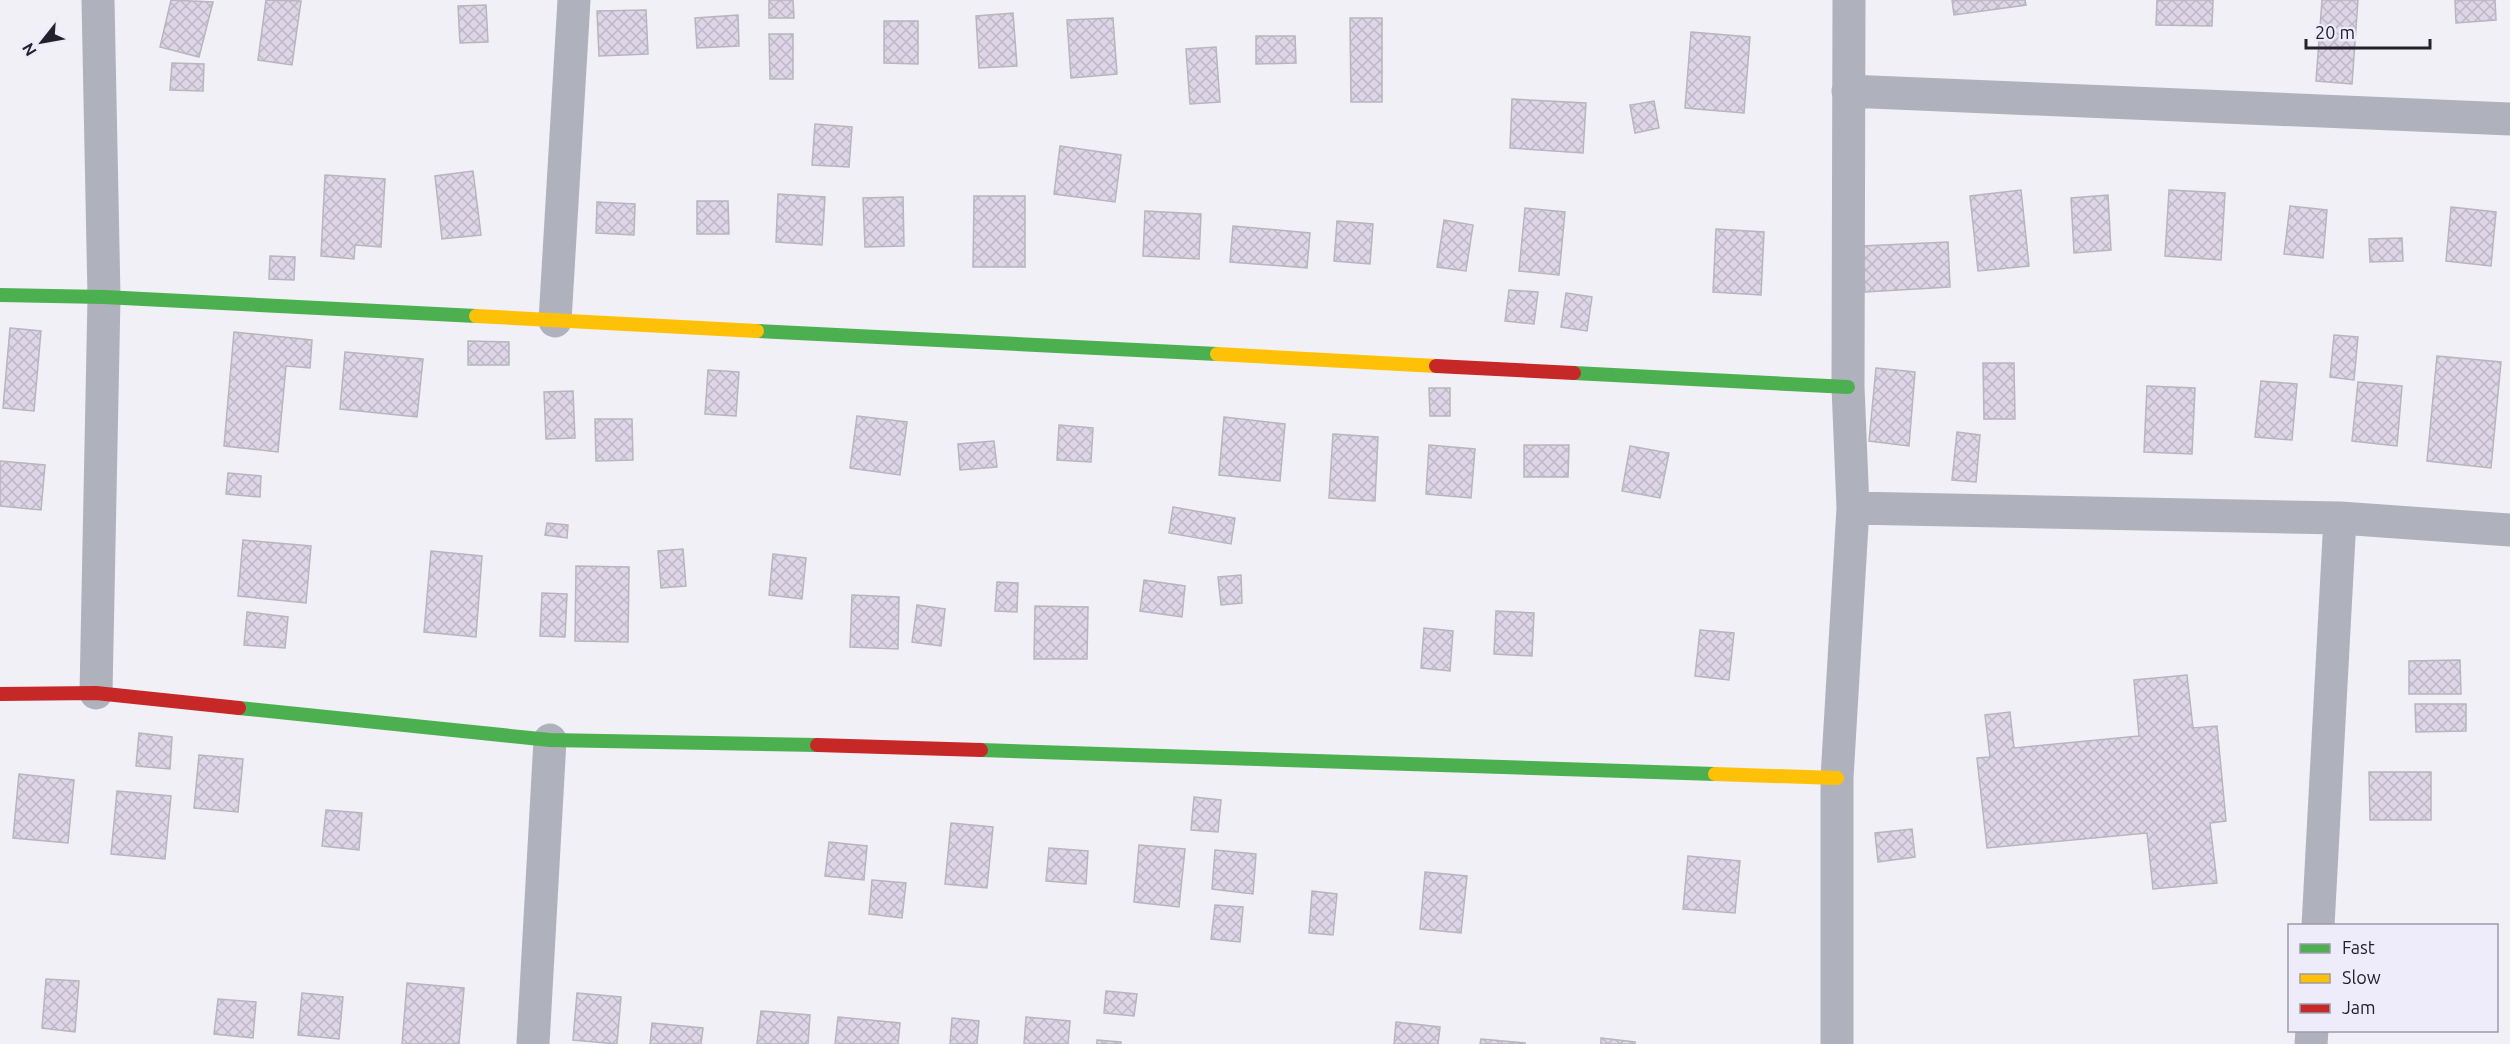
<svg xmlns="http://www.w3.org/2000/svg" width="2510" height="1044" viewBox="0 0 2510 1044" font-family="Ubuntu,sans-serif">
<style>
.building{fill:url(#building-cross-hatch);stroke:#b8b5bd;stroke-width:1.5}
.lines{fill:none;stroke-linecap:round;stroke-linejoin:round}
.street{stroke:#afb1bd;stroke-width:33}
.fast{stroke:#4caf50;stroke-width:14}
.slow{stroke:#ffc107;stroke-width:14}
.jam{stroke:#c62828;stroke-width:14}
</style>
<defs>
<pattern id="building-cross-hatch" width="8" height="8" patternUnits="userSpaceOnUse" patternTransform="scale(1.5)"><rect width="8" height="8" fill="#ded5e7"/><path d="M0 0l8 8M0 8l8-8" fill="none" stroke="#beb7c6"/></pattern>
</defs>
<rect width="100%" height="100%" fill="#f0f0f6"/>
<path class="building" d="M171 0 213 2 199 57 160 47Z
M266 0 301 1 292 65 258 60Z
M769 0H793L794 18H769Z
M1952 0H2025L2026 5 1954 15Z
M2157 0H2213L2212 26 2156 25Z
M2322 0H2358L2352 84 2316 81Z
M2455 0H2495L2496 20 2456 23Z
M486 5 488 42 460 43 458 6Z
M646 10 648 54 599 56 597 11Z
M1013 13 1017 66 979 68 976 16Z
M738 15 739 46 697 48 695 18Z
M1113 18 1117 74 1071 78 1067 20Z
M1350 18H1382V102H1351Z
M884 21H918V64L884 63Z
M1691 32 1750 37 1744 113 1685 108Z
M769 34H793V79H770Z
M1256 36H1295L1296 63 1256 64Z
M1216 47 1220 102 1190 104 1186 49Z
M172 63 204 64 203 91 170 90Z
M1512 99 1586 103 1583 153 1510 148Z
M1654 101 1659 128 1635 133 1630 105Z
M815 124 852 127 849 167 812 165Z
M1060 146 1121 155 1115 202 1054 194Z
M473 171 481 235 442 239 435 176Z
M325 175 385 179 381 247 355 245 354 259 321 256Z
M2021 190 2029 266 1978 271 1970 196Z
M2169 190 2225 193 2221 260 2165 256Z
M778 194 825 197 822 245 776 242Z
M2108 195 2111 250 2074 253 2071 198Z
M974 196H1025V267H973Z
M903 197 904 246 865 247 863 198Z
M697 201H728L729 234H697Z
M597 202 635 204 634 235 596 233Z
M2290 206 2327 210 2323 258 2284 254Z
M2451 207 2496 212 2491 266 2446 261Z
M1525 208 1565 212 1559 275 1519 271Z
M1145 211 1201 214 1199 259 1143 256Z
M1444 220 1473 225 1466 271 1437 267Z
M1337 221 1373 224 1370 264 1334 261Z
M1233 226 1310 233 1307 268 1230 262Z
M1716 229 1764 232 1761 295 1713 292Z
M2402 238 2403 261 2370 262 2369 239Z
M1948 242 1950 287 1865 292 1862 246Z
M270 256 295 257 294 280 269 279Z
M1509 290 1538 292 1534 324 1505 321Z
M1566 293 1592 297 1587 331 1561 327Z
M10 328 41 331 34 411 3 408Z
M234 332 312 340 310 368 286 366 278 452 224 446Z
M2334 335 2358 337 2354 380 2330 377Z
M468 341 509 342V365H468Z
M345 352 423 359 417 417 340 409Z
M2437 356 2501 362 2491 468 2427 461Z
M1983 363H2014L2015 419H1984Z
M1876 368 1915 372 1909 446 1869 441Z
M708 370 739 372 736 416 705 414Z
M2261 381 2297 384 2292 440 2255 437Z
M2358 382 2402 386 2397 446 2352 441Z
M2147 386 2195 388 2192 454 2144 452Z
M1429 388H1450V416H1430Z
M573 391 575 438 546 439 544 392Z
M857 416 907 422 900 475 850 468Z
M1224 417 1285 424 1280 481 1219 475Z
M595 419H632L633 460 596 461Z
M1059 425 1093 428 1091 462 1057 460Z
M1957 432 1980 435 1976 482 1952 480Z
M1333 434 1378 437 1375 501 1329 498Z
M994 441 997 467 960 470 958 444Z
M1429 445 1475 449 1471 498 1426 494Z
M1524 445H1569L1568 477H1524Z
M1630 446 1669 453 1660 498 1622 491Z
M0 461 45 465 41 510 0 506Z
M228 473 261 476 260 497 226 494Z
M1173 507 1235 518 1231 544 1169 533Z
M547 523 568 525 567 538 545 535Z
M243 540 311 546 306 603 238 596Z
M683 549 686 586 661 588 658 551Z
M431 551 482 556 476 637 424 632Z
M773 554 806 558 802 599 769 595Z
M576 566 629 567 628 642 575 641Z
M1241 575 1242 603 1221 605 1218 577Z
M1144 580 1185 586 1182 617 1140 611Z
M997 582 1018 583 1017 612 995 611Z
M542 593 567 594 565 637 540 636Z
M852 595 899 597 898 649 850 647Z
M917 605 945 609 941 646 912 642Z
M1035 606 1088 607 1087 659H1034Z
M1496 611 1534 613 1532 656 1494 654Z
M247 612 288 617 285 648 244 645Z
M1424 628 1453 631 1450 671 1421 668Z
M1700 630 1734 633 1729 680 1695 676Z
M2460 660 2461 694H2409V661Z
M2187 675 2193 728 2217 726 2226 821 2210 823 2217 883 2153 889 2147 833 1987 848 1977 758 1990 757 1985 715 2010 712 2014 748 2139 736 2134 680Z
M2415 704H2466V731L2416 732Z
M139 733 172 737 170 769 136 766Z
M199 755 243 759 238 812 194 808Z
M2369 772H2431V820H2370Z
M19 774 74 780 68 843 13 838Z
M117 791 171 796 165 859 111 854Z
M1194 797 1221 800 1218 832 1191 830Z
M326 810 362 813 359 850 322 846Z
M951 823 993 827 987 888 945 884Z
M1912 829 1915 857 1878 862 1875 833Z
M829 842 867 846 864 880 825 876Z
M1139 845 1185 849 1179 907 1134 902Z
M1049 848 1088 851 1086 884 1046 881Z
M1215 850 1256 854 1253 894 1212 889Z
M1688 856 1740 861 1735 913 1683 909Z
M1425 872 1467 876 1461 933 1420 929Z
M872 880 906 883 902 918 869 914Z
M1312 891 1337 894 1333 935 1309 933Z
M1215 905 1243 907 1240 942 1211 939Z
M46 979 79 981 75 1032 42 1028Z
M407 983 464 988 459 1044H402Z
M1106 991 1137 994 1134 1016 1104 1013Z
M302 993 343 997 339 1039 298 1035Z
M577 993 621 997 617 1044 573 1040Z
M218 999 256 1002 253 1038 214 1034Z
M761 1011 810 1015 808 1044H757Z
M838 1017 900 1023 898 1044H835Z
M1026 1017 1070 1021 1068 1044H1024Z
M952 1018 979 1021 977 1044H950Z
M1396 1022 1440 1027 1438 1044H1394Z
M652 1023 703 1028 701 1044H650Z
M1601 1038 1635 1042V1044H1601Z
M1481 1039 1525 1043V1044H1480Z
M1097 1040 1121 1042V1044H1097Z"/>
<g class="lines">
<path class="street" d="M1848 91 2510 119
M555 321 574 0
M1853 508 2340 518 2510 530
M96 693 104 297 98 0
M2318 926 2340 518
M533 1044 550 740
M1837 1044V778L1853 508 1848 387 1849 0
M2311 1044 2312 1030"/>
<path class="fast" d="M0 295 104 297 476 316
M757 331 1217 354
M1574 373 1848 387
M239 708 550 740 817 745
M981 750 1715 774"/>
<path class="slow" d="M476 316 757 331
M1217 354 1436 366
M1715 774 1837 778"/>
<path class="jam" d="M1436 366 1574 373
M0 694 96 693 239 708
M817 745 981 750"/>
</g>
<rect x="2288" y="924" width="210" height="108" fill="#eeecfa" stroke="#9d9ba8" stroke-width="1.5"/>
<rect x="2300" y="944" width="30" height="9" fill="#4caf50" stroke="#9d9ba8" stroke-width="1.5"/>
<text x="2342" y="954" font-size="18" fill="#23212d">Fast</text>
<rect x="2300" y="974" width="30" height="9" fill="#ffc107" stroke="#9d9ba8" stroke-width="1.5"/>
<text x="2342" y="984" font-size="18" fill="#23212d">Slow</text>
<rect x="2300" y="1004" width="30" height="9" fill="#c62828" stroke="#9d9ba8" stroke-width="1.5"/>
<text x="2342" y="1014" font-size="18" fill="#23212d">Jam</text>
<g transform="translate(42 42) rotate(239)" stroke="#eeecfa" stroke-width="4.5" paint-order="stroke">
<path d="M0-4.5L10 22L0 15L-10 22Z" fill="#23212d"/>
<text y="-9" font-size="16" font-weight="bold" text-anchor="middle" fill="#23212d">N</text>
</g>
<path d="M2306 39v9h124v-9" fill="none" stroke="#23212d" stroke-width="3"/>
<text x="2315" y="39" font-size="18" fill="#23212d" stroke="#eeecfa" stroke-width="4.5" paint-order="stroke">20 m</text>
</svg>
